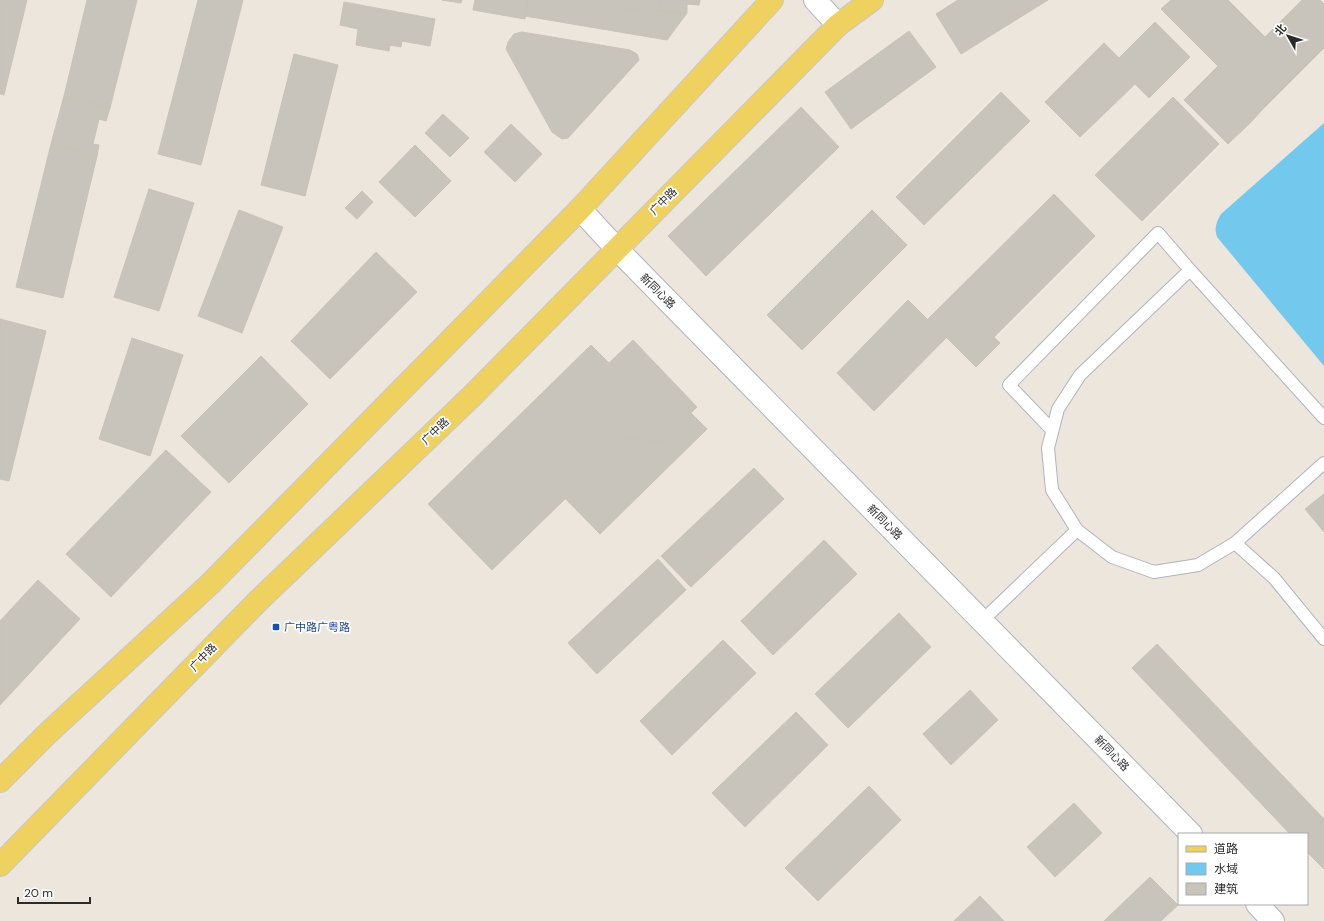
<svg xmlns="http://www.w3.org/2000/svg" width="1324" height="921" viewBox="0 0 1324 921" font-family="'DM Sans','Noto Sans SC',sans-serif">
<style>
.water{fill:#72c9ed}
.building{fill:#c8c4bc;stroke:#c8c2b7}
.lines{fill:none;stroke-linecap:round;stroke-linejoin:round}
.lane-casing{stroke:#b1b3be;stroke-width:14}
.street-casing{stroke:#b1b3be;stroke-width:24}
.secondary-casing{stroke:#b1b3be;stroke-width:24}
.primary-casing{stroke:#c8c8c8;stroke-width:24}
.lane{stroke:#fff;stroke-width:12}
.street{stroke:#fff;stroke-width:22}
.secondary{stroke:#fff;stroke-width:22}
.primary{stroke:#efd160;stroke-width:22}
.transit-dot{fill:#1a4fb4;stroke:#fff;stroke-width:1.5}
.labels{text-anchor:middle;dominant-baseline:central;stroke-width:3.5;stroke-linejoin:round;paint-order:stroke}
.street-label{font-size:11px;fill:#2b2b2b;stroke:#fff}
.transit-label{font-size:11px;fill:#164399;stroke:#fff;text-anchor:start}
</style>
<rect width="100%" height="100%" fill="#ece6dd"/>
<path class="water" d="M1324 123V366L1217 237C1214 228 1216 223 1221 214Z"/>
<path class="building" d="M0 0H27L7 82 0 80Z
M87 0H137L110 108 64 96Z
M198 0H243L201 165 158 154Z
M442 0H462L461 3Z
M475 0H528L525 19 473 10Z
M528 0H614L621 8 687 13 667 40 525 16Z
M614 0H660L659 11 621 8Z
M660 0H700L699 5 687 4V13L659 11Z
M958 0H1048L961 54 936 14Z
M1171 0H1228L1265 37 1302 0H1320L1324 4V48L1262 110 1161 9Z
M344 2 435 19 430 46 402 41 401 47 390 45 389 51 356 45 358 29 340 25Z
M1155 22 1190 57 1149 98 1135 84 1080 137 1045 102 1104 43 1119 58Z
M909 31 936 67 851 129 825 92Z
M522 32 630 50 637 54 639 60 568 138 562 139 552 132 506 49 508 42 514 34Z
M294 54 338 65 305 196 261 185Z
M1218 66 1262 110 1251 122 1207 77Z
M1207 77 1251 122 1228 144 1184 100Z
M0 80 7 82 4 95 0 94Z
M1001 92 1030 121 924 225 896 197Z
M64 96 110 108 106 121 99 119 93 144 99 145 97 156 51 144Z
M1173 97 1219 144 1142 221 1095 175Z
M801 107 839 147 706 276 668 236Z
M443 114 469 138 450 157 425 133Z
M511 124 542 154 515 182 484 152Z
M51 144 97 156 63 298 16 287Z
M415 145 451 181 415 217 379 182Z
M149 189 194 203 159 311 114 297Z
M362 191 373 202 357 219 345 208Z
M1054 194 1095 236 994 337 1000 343 976 367 928 319Z
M239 210 283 227 242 333 198 316Z
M872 210 907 245 802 350 767 315Z
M376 252 417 292 330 379 291 341Z
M908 300 946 338 874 411 837 373Z
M0 319 46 331 9 481 0 479Z
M132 338 183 355 150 456 99 439Z
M633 340 697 407 661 442 623 438 597 464 535 400 591 345 609 363Z
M261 356 308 404 229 483 181 436Z
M535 400 597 464 623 438 661 442 691 413 707 429 600 534 501 433Z
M501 433 565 499 492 570 428 504Z
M166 450 211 492 111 597 66 554Z
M754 468 784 499 691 587 661 556Z
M1324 494V532L1305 509Z
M824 540 857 574 773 655 741 621Z
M658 559 686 590 597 674 568 643Z
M38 580 80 619 0 705V621Z
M899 613 931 647 848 728 815 694Z
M723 640 756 673 672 755 640 721Z
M1157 644 1324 819V869L1307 852V834H1290L1132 668Z
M970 690 998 720 951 765 923 734Z
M796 712 828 745 745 827 712 793Z
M869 786 901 820 818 901 785 868Z
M1074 803 1102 833 1055 877 1027 847Z
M1150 877 1178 905 1161 921H1104Z
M980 896 1004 921H954Z"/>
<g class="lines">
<defs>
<path id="lane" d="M1324 418 1190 270 1080 375 1058 409 1048 448 1052 490 1077 530 1112 557 1154 572 1198 565 1235 543 1324 463
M1052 430 1009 385 1158 233 1190 270
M1235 543 1274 578 1324 639
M983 620 1077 530"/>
<path id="street" d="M580 209 616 248 1191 834
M1257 904 1273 921"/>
<path id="secondary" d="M815 0 838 25"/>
<path id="primary" d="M0 781 48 733 210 584 580 209 772 0
M0 865 258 601 472 396 838 25 872 0"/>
</defs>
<use href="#lane" class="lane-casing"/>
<use href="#street" class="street-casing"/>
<use href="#secondary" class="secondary-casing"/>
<use href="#primary" class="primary-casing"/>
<use href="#lane" class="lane"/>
<use href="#street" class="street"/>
<use href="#secondary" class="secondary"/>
<use href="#primary" class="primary"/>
</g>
<rect class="transit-dot" x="272" y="623" width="8" height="8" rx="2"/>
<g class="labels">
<g class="street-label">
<text transform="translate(663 201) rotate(-45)">广中路</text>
<text transform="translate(658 291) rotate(45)">新同心路</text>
<text transform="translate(435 431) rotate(-44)">广中路</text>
<text transform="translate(885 522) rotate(45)">新同心路</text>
<text transform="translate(203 657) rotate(-46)">广中路</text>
<text transform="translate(1112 753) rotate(46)">新同心路</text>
</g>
<g class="transit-label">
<text x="284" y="627">广中路广粤路</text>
</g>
</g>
<rect x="1178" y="833" width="130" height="72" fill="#ffffff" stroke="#aaaaaa"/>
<rect x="1186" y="846" width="20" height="6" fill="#efd160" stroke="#aaaaaa"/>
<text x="1214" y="853" font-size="12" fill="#2b2b2b">道路</text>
<rect x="1186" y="863" width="20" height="12" fill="#72c9ed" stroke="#aaaaaa"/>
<text x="1214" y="873" font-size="12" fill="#2b2b2b">水域</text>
<rect x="1186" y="883" width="20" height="12" fill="#c8c4bc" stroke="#aaaaaa"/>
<text x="1214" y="893" font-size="12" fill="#2b2b2b">建筑</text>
<g transform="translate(1288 36) rotate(309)" stroke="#ffffff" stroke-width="3" paint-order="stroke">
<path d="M0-3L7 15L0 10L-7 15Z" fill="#2b2b2b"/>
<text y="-6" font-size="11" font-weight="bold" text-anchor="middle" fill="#2b2b2b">北</text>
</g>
<path d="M18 897v6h72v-6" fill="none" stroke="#2b2b2b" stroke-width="2"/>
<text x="24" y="897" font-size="12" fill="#2b2b2b" stroke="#ffffff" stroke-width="3" paint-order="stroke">20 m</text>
</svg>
